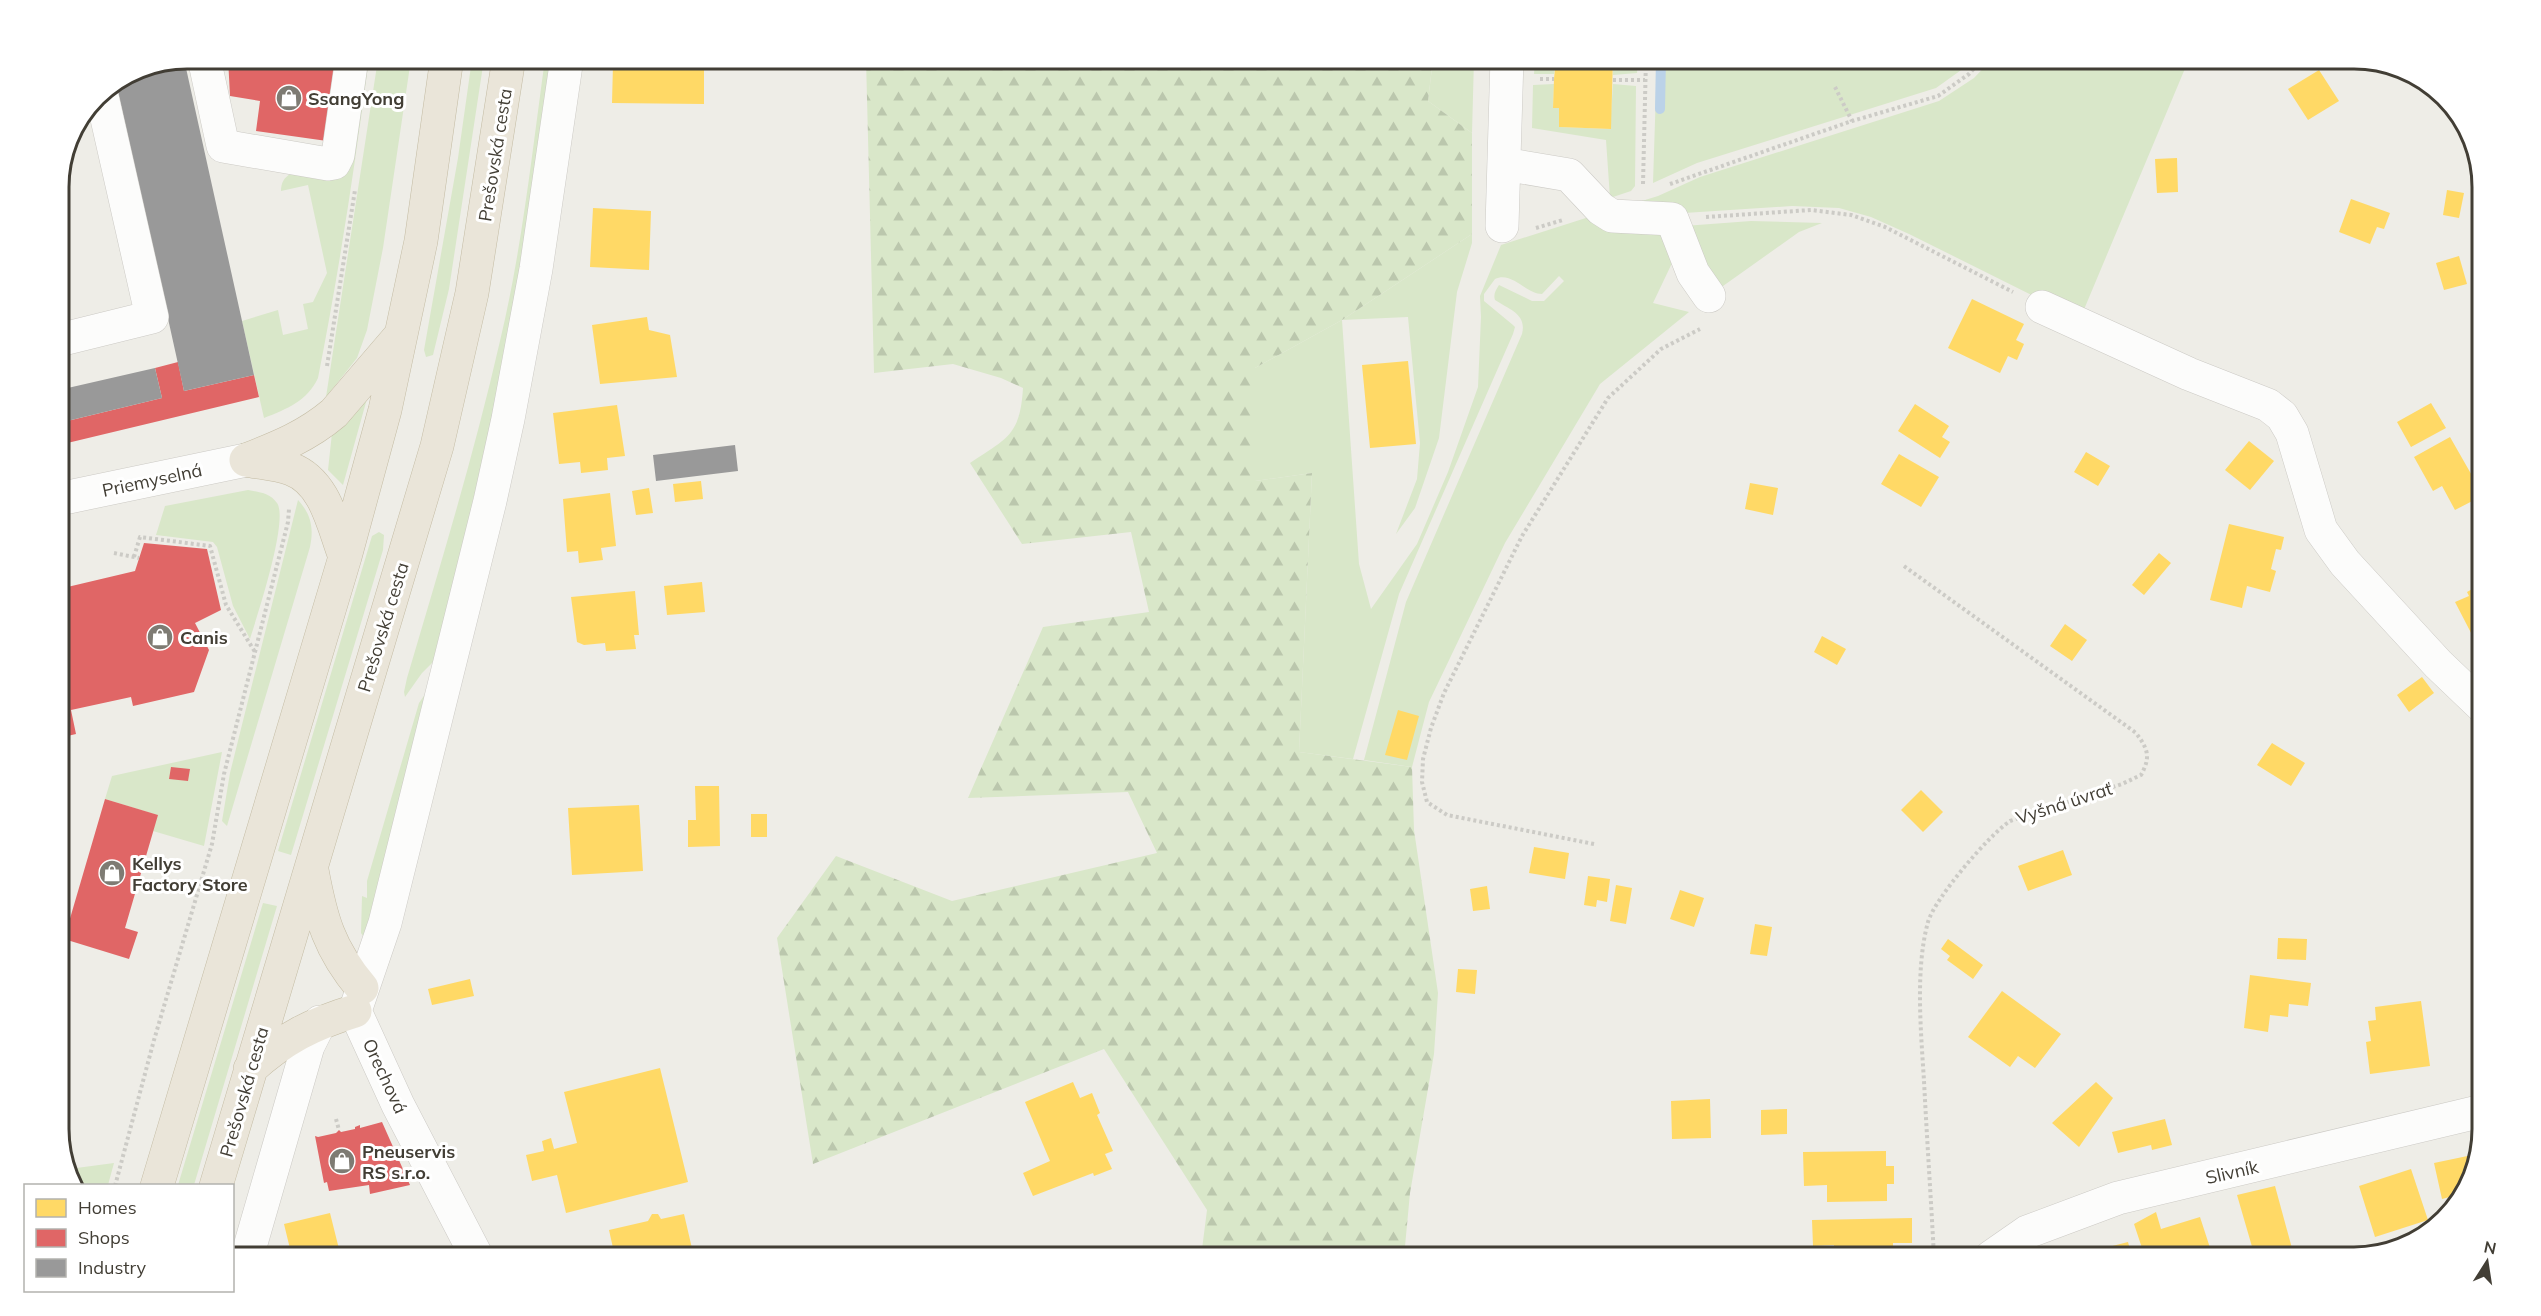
<svg xmlns="http://www.w3.org/2000/svg" width="2541" height="1316" viewBox="0 0 2541 1316" font-family="Mulish,sans-serif">
<style>
.grass{fill:#d9e7c9}
.forest{fill:url(#forest-firs)}
.homes{fill:#ffd966}
.shops{fill:#e06666}
.industry{fill:#999}
.lines{fill:none;stroke-linecap:round;stroke-linejoin:round}
.stream{stroke:#bbd2e8;stroke-width:10}
.minor-casing{stroke:#cccac5;stroke-width:34}
.highway-casing{stroke:#c4bca4;stroke-width:34}
.path{stroke:#cccbc6;stroke-width:4;stroke-dasharray:3 3;stroke-linecap:butt}
.minor{stroke:#fcfcfb;stroke-width:33}
.highway{stroke:#eae5d9;stroke-width:33}
.labels{text-anchor:middle;dominant-baseline:central;stroke-width:6;stroke-linejoin:round;paint-order:stroke}
.poi-label{font-size:18px;font-weight:bold;fill:#423e35;stroke:#fff;text-anchor:start}
.street-label{font-size:18px;fill:#423e35;stroke:#fff}
.rim{fill:none;stroke:#423e35;stroke-width:3}
</style>
<defs>
<pattern id="forest-firs" width="22" height="20" patternUnits="userSpaceOnUse" patternTransform="scale(1.5)"><rect width="22" height="20" fill="#d9e7c9"/><path d="M5 1l3.5 6h-7zM16 11l3.5 6h-7z" fill="#bbc7ad"/></pattern>
</defs>
<rect width="100%" height="100%" fill="#eeede7"/>
<path class="grass" d="M362 59H369C355 165 339 272 318 378 307 401 287 409 264 418L242 321 278 310 283 335 308 329 303 304 313 302 327 273 308 185 281 191C281 183 284 177 292 173L332 177Z
M378 59H411L383 248 367 330 357 358 326 397Z
M472 59H484L449 289 433 355 426 357 424 350 458 158Z
M545 59H556L499 408 436 659 422 673 405 697 404 692 407 678C440 566 474 455 500 341 522 249 532 153 545 59Z
M1433 59H1474L1472 133 1428 101Z
M1535 59H1561V70L1555 69 1554 74H1534Z
M1613 59H1638L1637 73 1613 75Z
M1657 59V58L1974 59 1964 68 1936 88 1697 163 1653 183Z
M1992 59H2189L2080 319 1909 234 1871 217 1839 208 1792 206 1669 214 1616 209 1658 196 1700 177 1939 101 1974 78Z
M1554 84 1553 107 1559 108V127L1610 129 1613 84 1636 86 1635 186 1631 191 1610 198 1606 140 1532 128 1533 85Z
M1589 217 1661 227 1673 261 1653 303 1689 312 1600 384 1505 543 1429 702 1412 767 1364 760 1406 602 1522 334C1527 314 1510 310 1495 300 1493 294 1496 290 1499 285L1532 301H1544L1564 281 1559 276 1542 294C1526 294 1512 271 1495 279L1484 294V301L1513 325 1515 327 1513 334 1399 594 1353 759 1299 752 1312 473 1255 481V368L1342 320 1472 234V243L1457 292 1439 438 1415 508 1396 534 1417 479 1420 443 1408 317 1342 320 1359 564 1371 609 1417 544 1448 472 1478 387 1481 317 1480 296 1501 245Z
M1751 221 1822 223 1799 232 1716 291 1684 226Z
M368 395 343 485 328 470 332 433Z
M248 490C259 492 270 493 277 503 289 520 257 616 250 639L233 606 217 547 213 542 156 535 165 506Z
M298 500C311 514 314 528 310 547L227 826 222 821 230 773Z
M379 532 384 535 383 550 291 855 278 851 369 546 372 536Z
M430 687 370 931 363 936 361 933 362 896 367 898V881L419 703Z
M222 752 204 846 153 831 157 815 105 799 112 776Z
M263 903 277 906 194 1185H178Z
M114 1163 108 1185H75L69 1169Z"/>
<path class="forest" d="M866 59H1433L1428 101 1472 133V234L1342 320 1255 368V481L1312 473 1299 752 1412 767 1414 830 1438 993 1434 1054 1410 1193 1404 1257H1201L1207 1210 1104 1049 813 1164 777 938 836 856 952 901 1157 853 1128 792 968 798 1043 627 1149 612 1131 532 1022 544 970 463C1007 438 1020 436 1023 388L1001 378 953 364 874 373Z"/>
<path class="homes" d="M1561 58H1613L1611 129 1559 127V108H1553L1554 79 1555 69 1561 70Z
M613 64 704 66V104L612 103Z
M2319 70 2339 101 2308 120 2288 89Z
M2177 158 2178 192 2157 193 2155 159Z
M2447 190 2464 193 2459 218 2443 215Z
M2351 199 2390 213 2384 229 2377 227 2370 244 2339 232Z
M593 208 651 211 649 270 590 267Z
M2459 256 2467 284 2444 290 2436 263Z
M1972 299 2024 324 2016 340 2024 344 2017 360 2008 356 2000 373 1948 348Z
M647 317 649 330 670 335 677 377 600 384 592 325Z
M1408 361 1416 444 1370 448 1362 365Z
M2431 403 2446 428 2411 447 2397 422Z
M1915 404 1949 426 1942 437 1950 442 1940 458 1898 431Z
M617 405 625 456 607 458 608 470 581 473 580 462 559 464 553 413Z
M2450 437 2482 493V496L2455 510 2442 486 2433 491 2414 457Z
M2249 441 2274 461 2250 490 2225 470Z
M2086 452 2110 466 2098 486 2074 472Z
M1899 454 1939 477 1921 507 1881 484Z
M701 481 703 499 675 502 673 484Z
M1750 483 1778 488 1773 515 1745 509Z
M649 488 653 513 636 515 632 491Z
M610 493 616 546 601 548 603 560 579 563 578 551 567 552 563 499Z
M2229 524 2284 537 2281 550 2276 549 2271 569 2276 571 2270 592 2247 586 2242 608 2210 600Z
M2159 553 2171 563 2144 595 2132 585Z
M702 582 705 612 667 615 664 586Z
M2474 588 2476 592 2482 589V654L2455 602 2469 596 2467 592Z
M635 591 639 635H634L636 649 606 651 605 643 584 645 577 642 571 597Z
M2065 624 2087 640 2072 661 2050 646Z
M1822 636 1846 649 1837 665 1814 652Z
M2422 677 2434 693 2409 712 2397 695Z
M1398 710 1419 716 1407 760 1385 755Z
M2272 743 2305 763 2291 786 2257 765Z
M695 786H719L720 846 688 847V820H696Z
M1921 790 1943 812 1923 832 1901 810Z
M639 805 643 871 572 875 568 808Z
M751 814H767V837H751Z
M1534 847 1569 853 1565 879 1529 873Z
M2063 850 2072 875 2028 891 2018 866Z
M1588 876 1610 879 1607 902 1597 900 1596 907 1584 905Z
M1616 885 1632 888 1626 924 1610 921Z
M1487 886 1490 909 1473 911 1470 889Z
M1680 890 1704 898 1694 927 1670 919Z
M1755 924 1772 927 1767 956 1750 954Z
M2278 938 2307 939 2306 960 2277 959Z
M1948 939 1983 965 1973 979 1947 960 1950 956 1941 949Z
M1458 969 1477 970 1475 994 1456 992Z
M2250 975 2311 983 2308 1006 2289 1004 2288 1017 2270 1015 2268 1032 2244 1028Z
M470 979 474 996 432 1005 428 989Z
M2002 991 2061 1034 2035 1068 2018 1056 2010 1067 1968 1037Z
M2421 1001 2430 1066 2370 1074 2366 1042 2371 1041 2368 1021 2376 1020 2375 1007Z
M660 1068 688 1182 566 1213 557 1175 532 1181 526 1155 544 1151 542 1141 551 1138 554 1149 577 1143 564 1092Z
M1073 1082 1080 1098 1092 1093 1100 1113 1097 1115 1113 1151 1105 1154 1112 1169 1094 1176 1093 1173 1033 1196 1023 1173 1050 1161 1025 1102Z
M2096 1082 2113 1098 2079 1147 2052 1123Z
M1710 1099 1711 1138 1672 1139 1671 1101Z
M1787 1109V1134L1761 1135V1110Z
M2165 1119 2172 1145 2152 1150 2151 1145 2118 1153 2112 1132Z
M1886 1151V1166H1894V1184H1887V1201L1827 1202V1185L1804 1186 1803 1152Z
M2477 1154 2469 1186 2461 1194 2442 1199 2434 1163Z
M2411 1169 2428 1220 2375 1237 2359 1186Z
M2275 1186 2293 1252 2268 1257H2255L2237 1195Z
M2156 1212 2161 1229 2200 1217 2213 1257H2145L2134 1224Z
M330 1213 341 1257H292L284 1224Z
M652 1214H658L661 1219 684 1214 694 1257H615L609 1230 648 1221Z
M1912 1218V1243H1893V1257H1834V1245L1813 1246 1812 1220Z
M2128 1242 2132 1257H2087L2085 1253Z"/>
<path class="shops" d="M228 58H338L327 141 256 131 260 101 230 96Z
M178 362 184 391 254 375 259 397 59 445V423L162 398 155 368Z
M144 543 207 549 221 610 195 623 209 650 194 692 133 706 131 697 71 710 76 734 59 738V589L135 571Z
M171 767 190 769 188 781 169 779Z
M105 799 158 815 125 928 138 932 129 959 64 939Z
M382 1122 410 1185 370 1194 369 1185 329 1191 327 1182 324 1183 315 1136 318 1137 336 1133 339 1130 341 1132 355 1129V1127L360 1125V1128Z"/>
<path class="industry" d="M184 59 254 375 184 391 116 83 138 68Z
M155 368 162 398 59 423V390Z
M735 445 738 471 656 481 653 455Z"/>
<g class="lines">
<path class="stream" d="M1660 109 1661 58"/>
<defs>
<path id="minor" d="M204 58 223 146 328 164 334 163 338 155 352 58
M1504 164 1569 175 1601 209 1612 216 1672 219 1693 273 1709 296
M1502 226 1507 58
M2042 307 2189 374 2268 405 2282 416 2292 433 2321 530 2345 563 2438 664 2482 706
M59 340 152 317 101 92
M59 499 246 460
M247 1257 308 1046 320 1022
M477 1257 398 1105 355 1011 385 923 490 501 508 419 536 269 567 58
M1991 1257 2027 1232 2118 1198 2482 1111"/>
<path id="highway" d="M246 460C279 447 307 436 334 413L400 336
M246 460C261 463 277 464 291 469 326 482 333 526 345 557
M312 870C321 919 329 949 362 988
M250 1069C283 1039 312 1024 355 1011
M157 1186 345 557 385 410 421 241 447 58
M216 1186 437 446 472 293 509 58"/>
</defs>
<use href="#minor" class="minor-casing"/>
<use href="#highway" class="highway-casing"/>
<path class="path" d="M1540 79H1554
M1613 80H1645
M1835 87 1852 121
M1643 184 1646 58
M1670 184 1852 121 1938 96 1969 74 1983 58
M1706 217 1811 210 1851 215 1885 227 2013 292
M1536 228 1563 220
M327 366 355 190
M114 553 139 558
M134 557 140 537 210 546 226 605 255 652
M1904 566 2136 733C2148 749 2151 757 2141 775L2122 784 2010 821C1989 835 1935 898 1928 922 1915 969 1921 1032 1924 1081 1927 1140 1931 1199 1934 1257
M1594 844 1447 815 1427 802 1422 782 1423 759 1431 728 1444 693 1522 536 1608 398 1661 349 1700 329
M336 1119 339 1130
M115 1186 154 1040 212 844 224 774 288 522 289 509"/>
<use href="#minor" class="minor"/>
<use href="#highway" class="highway"/>
</g>
<defs>
<symbol id="shop-disc" viewBox="-11 -11 22 22"><circle r="9.5" fill="#7e7b73" stroke="#fff"/><path d="M-5-2.5h2.3a2.7 3.5 0 0 1 5.4 0H5L5.5 6h-11ZM-1.5-2.5h3a1.5 2.3 0 0 0-3 0Z" fill="#fff"/></symbol>
</defs>
<g fill-rule="evenodd">
<use href="#shop-disc" x="274" y="83" width="30" height="30"/>
<use href="#shop-disc" x="145" y="622" width="30" height="30"/>
<use href="#shop-disc" x="97" y="858" width="30" height="30"/>
<use href="#shop-disc" x="327" y="1146" width="30" height="30"/>
</g>
<g class="labels">
<g class="poi-label">
<text x="308" y="98">SsangYong</text>
<text x="180" y="637">Canis</text>
<text x="132" y="863">Kellys<tspan x="132" dy="21">Factory Store</tspan></text>
<text x="362" y="1151">Pneuservis<tspan x="362" dy="21">RS s.r.o.</tspan></text>
</g>
<g class="street-label">
<text transform="translate(495 155) rotate(-81)">Prešovská cesta</text>
<text transform="translate(152 480) rotate(-12)">Priemyselná</text>
<text transform="translate(383 627) rotate(-73)">Prešovská cesta</text>
<text transform="translate(2064 803) rotate(-18)">Vyšná úvrať</text>
<text transform="translate(385 1076) rotate(65)">Orechová</text>
<text transform="translate(244 1092) rotate(-74)">Prešovská cesta</text>
<text transform="translate(2232 1172) rotate(-13)">Slivník</text>
</g>
</g>
<path d="M0 0H2541V1316H0ZM187 69H2354A118 118 0 0 1 2472 187V1129A118 118 0 0 1 2354 1247H187A118 118 0 0 1 69 1129V187A118 118 0 0 1 187 69Z" fill="#fff" fill-rule="evenodd"/>
<path class="rim" d="M187 69H2354A118 118 0 0 1 2472 187V1129A118 118 0 0 1 2354 1247H187A118 118 0 0 1 69 1129V187A118 118 0 0 1 187 69Z"/>
<rect x="24" y="1184" width="210" height="108" fill="#ffffff" stroke="#b3b2ae" stroke-width="1.5"/>
<rect x="36" y="1199" width="30" height="18" fill="#ffd966" stroke="#b3b2ae" stroke-width="1.5"/>
<text x="78" y="1214" font-size="18" fill="#423e35">Homes</text>
<rect x="36" y="1229" width="30" height="18" fill="#e06666" stroke="#b3b2ae" stroke-width="1.5"/>
<text x="78" y="1244" font-size="18" fill="#423e35">Shops</text>
<rect x="36" y="1259" width="30" height="18" fill="#999999" stroke="#b3b2ae" stroke-width="1.5"/>
<text x="78" y="1274" font-size="18" fill="#423e35">Industry</text>
<g transform="translate(2487 1262) rotate(12)" stroke="#ffffff" stroke-width="4.5" paint-order="stroke">
<path d="M0-4.5L10 22L0 15L-10 22Z" fill="#423e35"/>
<text y="-9" font-size="16" font-weight="bold" text-anchor="middle" fill="#423e35">N</text>
</g>
</svg>
